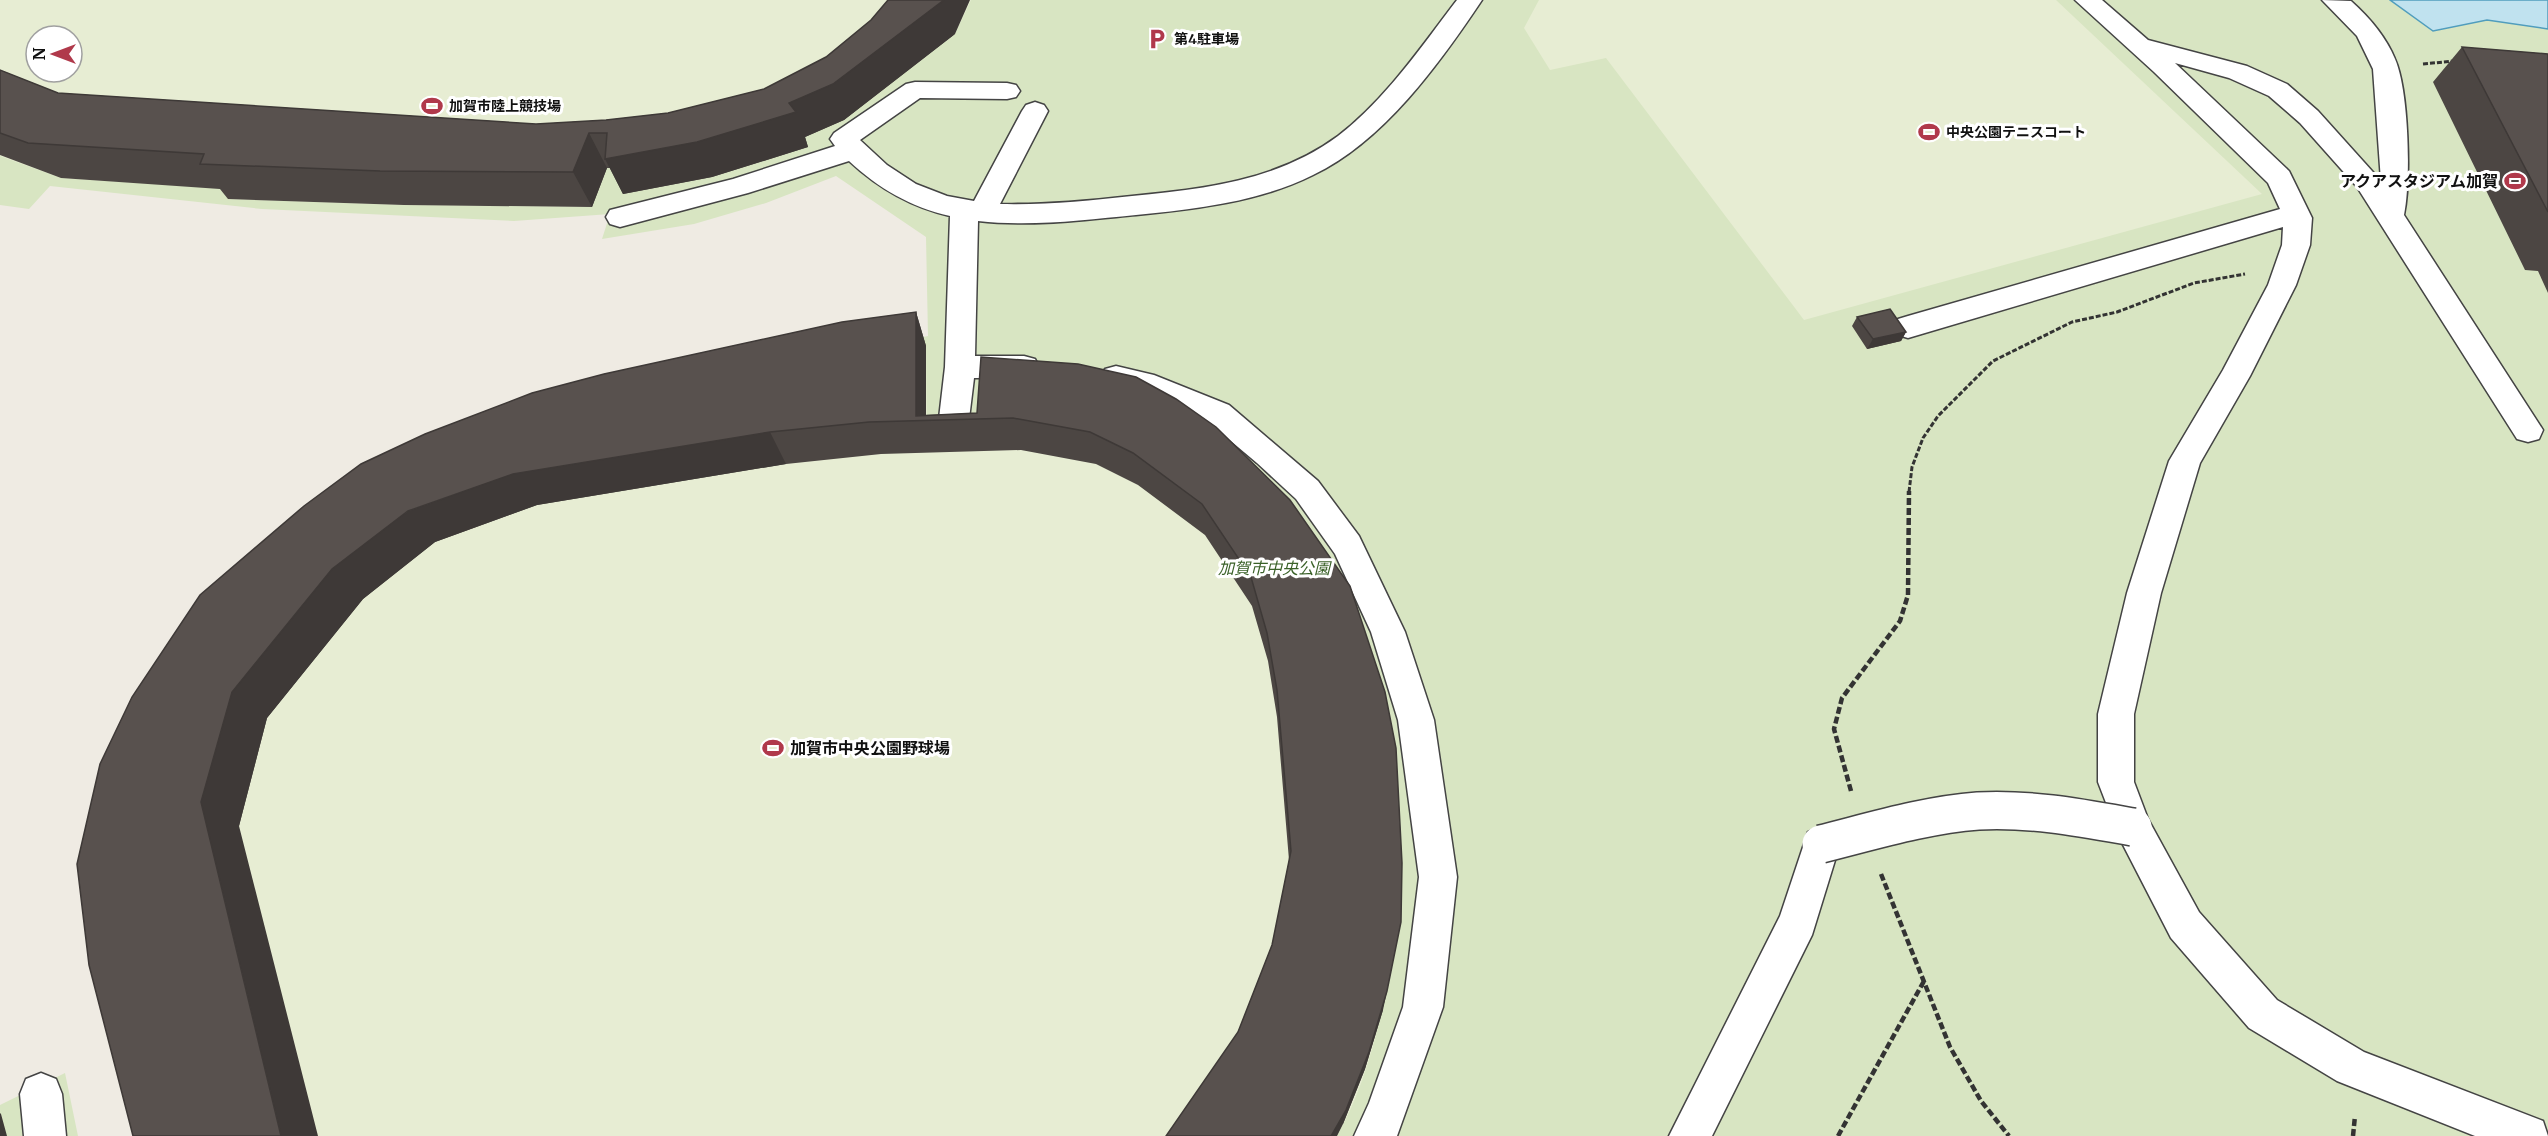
<svg xmlns="http://www.w3.org/2000/svg" width="2548" height="1136" viewBox="0 0 2548 1136" font-family="Merriweather,'Noto Sans JP',serif">
<style>
.green{fill:#d8e5c2;fill-rule:evenodd}
.pitch{fill:#e7edd3;fill-rule:evenodd}
.plaza{fill:#efebe3}
.water{fill:#c0e2ef;stroke:#509dbd;stroke-width:1.5}
.lines{fill:none;stroke-linecap:round;stroke-linejoin:round}
.minor-casing{stroke:#444;stroke-width:3}
.path-far1{stroke:#333;stroke-width:3;stroke-dasharray:5 2;stroke-linecap:butt}
.path{stroke:#333;stroke-width:4.5;stroke-dasharray:7 3;stroke-linecap:butt}
.minor{fill:#fff;fill-rule:evenodd}
.minor-bridge-casing{stroke:#444;stroke-width:40;stroke-linecap:butt}
.minor-bridge{stroke:#fff;stroke-width:37}
.wall{fill:#4c4643}
.shaded-wall{fill:#3e3937}
.building{fill:#58514e;stroke:#3e3937;stroke-width:1.5}
.labels{text-anchor:middle;dominant-baseline:central;stroke-width:6;stroke-linejoin:round;paint-order:stroke}
.far-poi-label{font-size:14px;font-weight:bold;fill:#111;stroke:#fff;text-anchor:start}
.poi-label{font-size:16px;font-weight:bold;fill:#111;stroke:#fff;text-anchor:end}
.park-label{font-size:16px;font-style:italic;fill:#3a6128;stroke:#fff}
</style>
<rect width="100%" height="100%" fill="#fefbf5"/>
<path class="green" d="M0 0H2548V1136H0ZM36 36H72V72H36Z"/>
<path class="pitch" d="M0 0H971L955 34 844 120 802 138 808 147 712 177 623 194 625 168H607L592 207 404 205 228 199 232 189 61 178 0 156ZM36 36H72V72H36Z
M1539 0H2056L2262 194 1804 320 1606 58 1550 70 1524 28Z
M926 346 927 448 1179 431 1396 943C1383 1008 1370 1078 1337 1136H176L235 624 855 356Z"/>
<path class="plaza" d="M836 176 926 237 928 336 703 383 232 601 156 1136H78L65 1073 0 1105V205L29 209 50 186 262 209 514 221 610 214 602 239 694 224 766 203Z"/>
<path class="water" d="M2390 0H2548V29L2487 20 2433 31Z"/>
<g class="lines">
<defs>
<path id="minor" d="M1457 0H1482C1440 63 1383 142 1313 175 1259 202 1196 209 1136 215 1084 220 1031 227 978 221L975 356H1024L1035 359 1039 367 1035 375 1024 378H974L968 427 964 436 953 439 942 436 938 427 945 367 950 216C910 207 878 188 849 161L748 193 620 227 610 224 606 217 610 210 733 179 835 146 830 139 834 133 906 84 915 82 1007 83 1016 85 1020 91 1016 97 1007 99 920 98 860 140 887 165 916 184 947 196 974 201 1022 111 1026 105 1035 102 1044 105 1048 111 1000 204C1044 205 1088 201 1132 196 1204 189 1277 181 1338 136 1386 99 1421 47 1457 0Z
M2075 0H2102L2148 40 2247 66 2287 84 2318 111 2381 181 2373 69 2357 36 2322 0 2351 1C2369 17 2386 37 2395 59 2409 91 2411 181 2404 215L2543 430 2539 439 2528 442 2517 439 2357 187 2300 123 2269 96 2229 78 2175 63 2289 171 2312 218 2310 245 2296 285 2250 376 2200 463 2161 593 2134 714V782L2148 819 2199 912 2277 1000 2364 1052 2543 1121 2548 1136H2475L2337 1081 2249 1028 2171 938 2120 839 2098 782V714L2127 593 2169 461 2223 370 2268 285 2282 245 2283 227 1908 338 1898 335 1893 327 1898 319 1908 316 2280 209 2268 183 2154 72Z
M1116 366 1154 375 1229 405 1318 481 1359 536 1405 632 1434 720 1457 877 1443 1007 1397 1136H1354L1369 1103 1403 1007 1419 877 1398 720 1371 632 1335 554 1296 499 1257 463 1207 421 1138 393 1105 385 1101 377 1105 369Z
M1821 826 1834 832 1840 844 1812 935 1712 1136H1669L1780 916 1808 832Z
M41 1073 56 1079 62 1094 66 1136H24L20 1094 26 1079Z"/>
</defs>
<use href="#minor" class="minor-casing"/>
<path class="path-far1" d="M2423 64 2454 61
M1909 492 1912 467 1923 438 1938 416 1993 361 2072 322 2117 312 2194 283 2245 274"/>
<path class="path" d="M1851 791 1834 729 1842 698 1900 621 1908 595 1909 491
M1881 874 1950 1047 1981 1101 2009 1136
M1838 1136 1924 981
M2353 1136 2355 1116"/>
<use href="#minor" class="minor"/>
<defs>
<path id="minor-bridge" d="M1821 844C1873 831 1925 815 1978 811 2030 808 2082 818 2133 827"/>
</defs>
<use href="#minor-bridge" class="minor-bridge-casing"/>
<use href="#minor-bridge" class="minor-bridge"/>
</g>
<path class="wall" d="M955 34 844 120 805 137 808 147 712 177 623 194 610 168H607L592 207 404 205 228 199 220 189 61 178 0 155V70L58 93 536 124 606 120 668 113 764 89Z
M2462 47 2548 54V293L2538 271 2525 270 2433 82Z
M916 312 926 346V415L977 413 1216 427 1383 1010 1365 1069 1343 1124 1238 1032 1272 945 1289 860 1277 717 1268 661 1252 606 1205 535 1138 485 1096 464 1021 450 881 454 786 464 537 505 435 542 363 599 267 718 239 826 133 1136 200 595Z
M1857 317 1906 332 1901 341 1867 349 1852 326Z"/>
<path class="shaded-wall" d="M944 0H970L955 34 844 120 805 137 808 147 712 177 623 194 605 159 789 103Z
M589 133 607 168 592 207 573 172Z
M916 312 926 346V420L916 416Z
M1906 332 1901 341 1867 349 1873 339Z
M770 432 786 464 537 505 435 542 363 599 267 718 239 826 318 1136H281L201 802 232 692 332 569 408 511 513 474Z
M1387 991 1383 1010 1365 1069 1343 1124 1337 1136H1331Z
M0 1113 1 1114 7 1136H0Z"/>
<path class="building" d="M888 0H944L833 84 789 103 796 112 697 142 605 159 607 133H589L573 172 380 171 200 164 204 154 28 143 0 133V70L58 93 536 124 606 120 668 113 764 89 826 57 871 20Z
M2462 47 2548 54V212Z
M1890 309 1906 332 1873 339 1857 317Z
M916 312V416L977 413 981 357 1078 364 1136 377 1176 399 1216 427 1290 500 1350 586 1385 692 1396 748 1402 863 1401 922 1387 991 1369 1052 1346 1110 1331 1136H1166L1238 1032 1272 945 1291 851 1277 690 1267 633 1251 577 1202 504 1133 453 1090 432 1013 418 869 422 770 432 513 474 408 511 332 569 232 692 201 802 281 1136H133L89 965 77 864 100 764 132 697 200 595 304 506 361 464 425 434 532 393 604 374 842 322Z"/>
<defs>
<symbol id="parking-bare" viewBox="-9 -9 18 18"><path d="M-3.5-5.5H1a3.5 3.5 0 0 1 0 7H-1V5.5H-3.5ZM-1-3.4V-.6H.8a1.4 1.4 0 0 0 0-2.8Z" fill="#b0394b" stroke="#fff" stroke-width="2.5" paint-order="stroke"/></symbol>
<symbol id="stadium-bare" viewBox="-9 -9 18 18"><path d="M0-5a6.5 5 0 1 0 0 10a6.5 5 0 1 0 0-10ZM-3.5-1.8h7v3.6h-7Z" fill="#b0394b" stroke="#fff" stroke-width="2.5" paint-order="stroke"/></symbol>
</defs>
<g fill-rule="evenodd">
<use href="#parking-bare" x="1142" y="24" width="30" height="30"/>
<use href="#stadium-bare" x="417" y="91" width="30" height="30"/>
<use href="#stadium-bare" x="1914" y="117" width="30" height="30"/>
<use href="#stadium-bare" x="2500" y="166" width="30" height="30"/>
<use href="#stadium-bare" x="758" y="733" width="30" height="30"/>
</g>
<g class="labels">
<g class="far-poi-label">
<text x="1174" y="39">第4駐車場</text>
<text x="449" y="106">加賀市陸上競技場</text>
<text x="1946" y="132">中央公園テニスコート</text>
</g>
<g class="poi-label">
<text x="2498" y="181">アクアスタジアム加賀</text>
<text x="790" y="748" text-anchor="start">加賀市中央公園野球場</text>
</g>
<g class="park-label">
<text x="1274" y="568">加賀市中央公園</text>
</g>
</g>
<g transform="translate(54 54) rotate(270)"><circle r="28" fill="#ffffff" stroke="#a0a0a0" stroke-width="1.5"/>
<path d="M0-4.5L10 22L0 15L-10 22Z" fill="#b0394b"/>
<text y="-9" font-size="16" font-weight="bold" text-anchor="middle" fill="#111111">N</text>
</g>
</svg>
